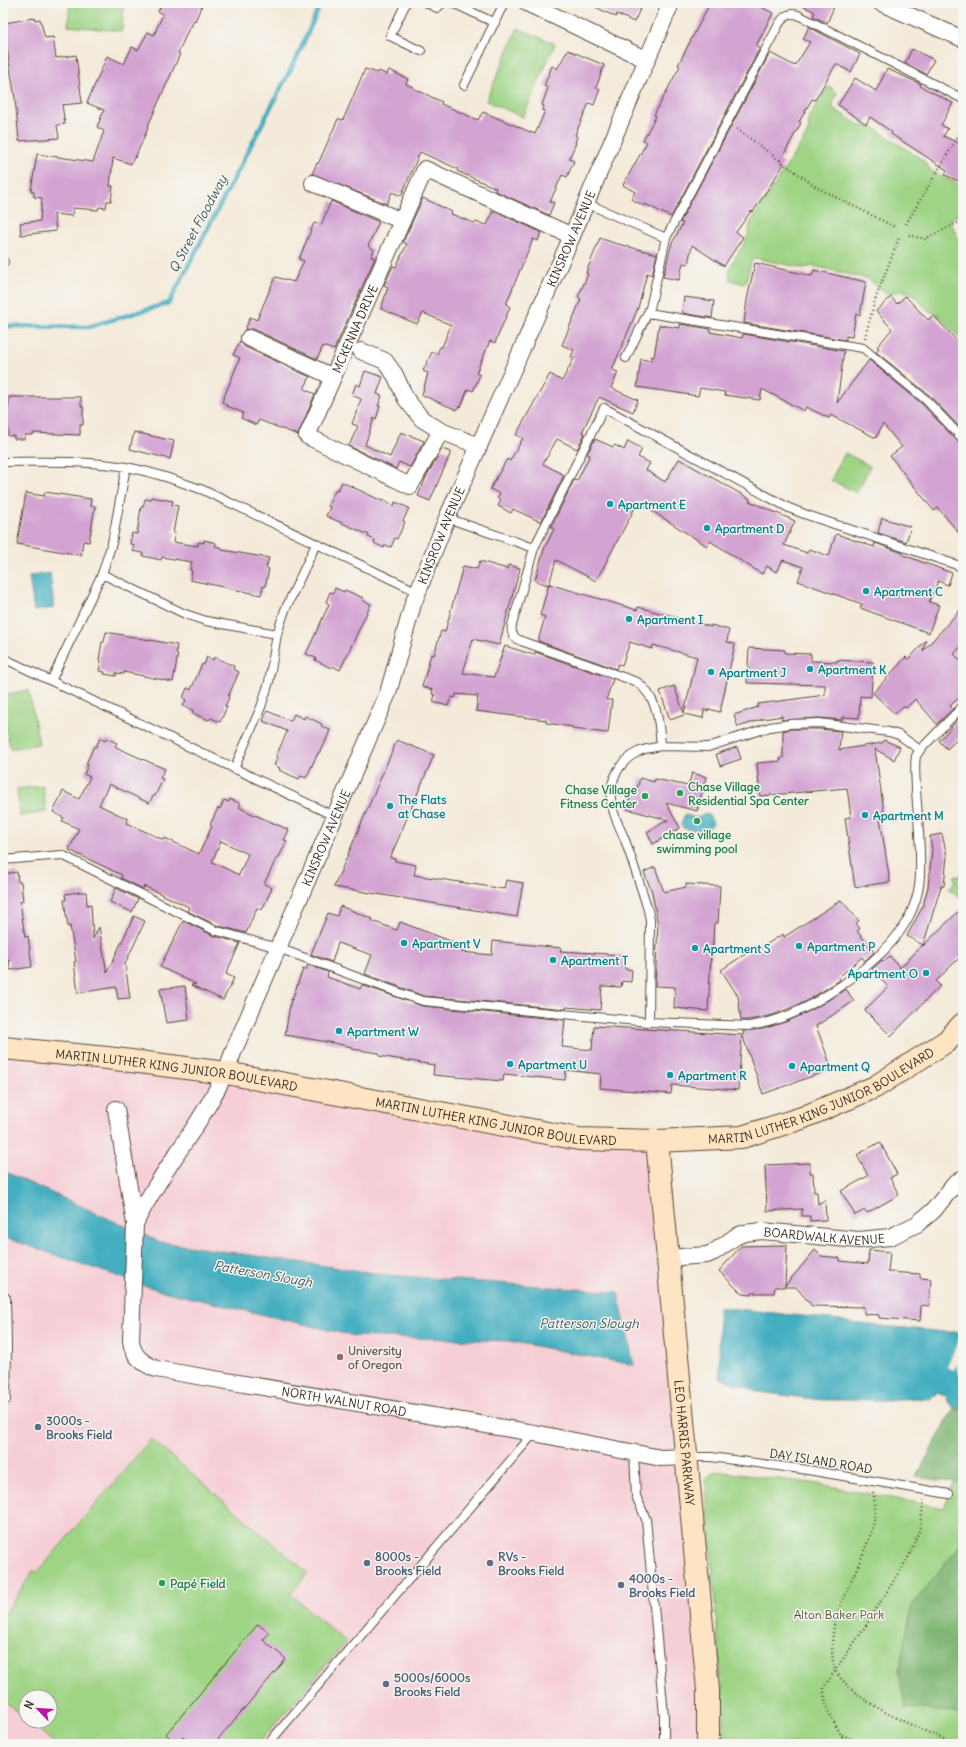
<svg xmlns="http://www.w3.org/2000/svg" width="966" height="1747" viewBox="0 0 966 1747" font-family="Delius,sans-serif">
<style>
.built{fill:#f6cfd6;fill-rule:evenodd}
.green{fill:#9fd485;stroke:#6d7f52}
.forest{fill:#7fb672;stroke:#5d7048}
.water{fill:#42aec0;stroke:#3e6c6f}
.pier{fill:#f4ead9}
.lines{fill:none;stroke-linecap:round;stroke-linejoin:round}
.stream{stroke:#42aec0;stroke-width:4.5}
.building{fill:#d3a3d2;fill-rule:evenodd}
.lane-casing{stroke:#57473a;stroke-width:10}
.street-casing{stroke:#57473a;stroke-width:18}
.secondary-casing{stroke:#57473a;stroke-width:24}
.path{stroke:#57473a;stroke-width:2.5;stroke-dasharray:1 3;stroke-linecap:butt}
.lane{stroke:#fff;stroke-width:8}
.street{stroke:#fff;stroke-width:16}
.secondary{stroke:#fde5c4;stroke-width:22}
.culture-dot{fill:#0f9aa8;stroke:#f6f6f2;stroke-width:1.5}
.leisure-dot{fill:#2e9e5b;stroke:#f6f6f2;stroke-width:1.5}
.education-dot{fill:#8d6e63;stroke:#f6f6f2;stroke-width:1.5}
.service-dot{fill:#5c6f8a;stroke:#f6f6f2;stroke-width:1.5}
.labels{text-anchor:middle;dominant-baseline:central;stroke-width:3;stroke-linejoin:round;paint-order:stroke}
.street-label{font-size:12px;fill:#3b2a1e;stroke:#f6f6f2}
.culture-label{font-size:12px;font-weight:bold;fill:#0d838f;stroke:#f6f6f2;text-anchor:start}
.leisure-label{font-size:12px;font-weight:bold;fill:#27864d;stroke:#f6f6f2;text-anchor:start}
.education-label{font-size:12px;font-weight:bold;fill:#785e54;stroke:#f6f6f2;text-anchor:start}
.service-label{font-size:12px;font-weight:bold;fill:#4e5e75;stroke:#f6f6f2;text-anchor:start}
.park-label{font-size:12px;fill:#545438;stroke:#f6f6f2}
.water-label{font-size:13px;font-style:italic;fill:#3d5857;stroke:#f6f6f2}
</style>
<rect width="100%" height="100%" fill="#f6f6f2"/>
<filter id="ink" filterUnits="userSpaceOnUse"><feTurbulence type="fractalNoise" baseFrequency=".025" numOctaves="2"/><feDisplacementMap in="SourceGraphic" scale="8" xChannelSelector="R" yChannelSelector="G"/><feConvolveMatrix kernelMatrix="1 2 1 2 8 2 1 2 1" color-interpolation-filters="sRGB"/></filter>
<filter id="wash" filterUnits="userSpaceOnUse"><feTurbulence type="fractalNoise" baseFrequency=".012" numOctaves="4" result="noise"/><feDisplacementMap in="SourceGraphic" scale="16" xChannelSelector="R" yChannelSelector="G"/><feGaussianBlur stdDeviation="0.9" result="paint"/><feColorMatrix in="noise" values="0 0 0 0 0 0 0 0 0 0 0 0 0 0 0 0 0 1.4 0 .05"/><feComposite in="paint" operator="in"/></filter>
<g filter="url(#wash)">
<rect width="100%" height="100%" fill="#f4ead9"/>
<path class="built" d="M3 1048 657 1141 708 1744H3ZM26 1697H50V1721H26Z"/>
<path class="green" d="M70 3H124L122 31 68 26Z
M518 28 555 44 523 117 486 101Z
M828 87H831L837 93 832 106 833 108 860 126 873 127 924 161 932 172 963 186V213L953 217 950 221 963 248V341L938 315 928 310 910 292 900 291 887 294 883 292 869 279 814 266 802 268 756 258 752 260 745 284 730 280C726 262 743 251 748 235 750 229 749 225 752 220L806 136 809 129 808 118Z
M845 453 870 466 857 493 831 480Z
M29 690 39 744 10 749 3 713V695Z
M43 786 46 812 20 816 17 789Z
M963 871V899L949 889 956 880 954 878 956 875 959 877Z
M151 1439 308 1573 290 1594 346 1642 258 1744H55L29 1721H50V1697H26V1719L3 1701V1617L34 1570 37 1573Z
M963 1459V1744H724V1715L705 1479 715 1471 818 1484 944 1508Z"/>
<path class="forest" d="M954 1408 963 1410V1483L916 1477Z
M963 1541V1714L905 1707 899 1671 912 1605Z"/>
<path class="water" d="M50 573 54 608 34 611 29 576Z
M705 814 709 815 713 823 711 826 700 832 683 828 681 825 684 816 686 815 697 818Z
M3 1171 160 1242 388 1275 618 1292 634 1365 509 1341 354 1336 158 1290 3 1237Z
M718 1307 840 1320 851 1323 945 1332H963V1410C954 1408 948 1406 946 1396L937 1393 930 1399 915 1398 888 1400H821L759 1392 720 1378Z"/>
<path class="pier" d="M962 1332 963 1354 959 1364 963 1375 962 1379 956 1365 954 1370 947 1367Z"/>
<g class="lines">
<path class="stream" d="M3 326 88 327 169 303 298 55 321 3"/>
</g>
<g id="blocks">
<path class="building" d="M162 3H203L195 21 194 20 191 27 190 26 178 53 180 54 147 128H148L135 158 134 157 131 164 113 158 110 186H113L111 201H107L106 208 99 207 98 210 73 208 72 216 54 214 56 231 21 235 20 223 40 221 42 198 34 197V192L31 191 37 154 93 162 104 131 97 127 104 110 87 103 107 56 124 64 132 47 138 50 148 32 154 35 163 14 158 12Z
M587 3H643L634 22 617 14 616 17Z
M710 3H753L773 13 756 46 760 48 671 217 645 204 644 206 631 199 635 192 623 185 647 142 643 140 656 116 654 115 680 66 678 65Z
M796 3H824L834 7 827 23 813 16 815 12Z
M34 18 35 20 40 19 45 38 53 37 56 58 76 55 82 103 62 105 65 124 57 125 59 138 19 141 15 98 6 43 5 23Z
M809 27 860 54 851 72 836 64 815 100 812 99 799 122 801 123 780 161 784 164 753 212 751 211 736 232 743 237 724 266 692 245 688 264 683 263 679 280 663 277 672 243 683 223 680 222 770 53 795 66 810 42 803 39Z
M912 49 934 60 926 74 905 63Z
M568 50 604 65 596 88 600 89 594 105 589 103 575 135 577 137 575 142 576 143 569 159 574 161 567 177 562 175 550 202 554 203 549 215 495 191 496 188 457 171 458 169 420 152 401 196 392 192 387 204 312 174 317 163 318 164 338 119 343 120 365 69 378 73 379 71 387 75 389 70 408 79 406 84 413 87V88L442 102 441 104 478 120 483 112 535 134 545 111 542 110 544 106 542 105 548 88 544 86 552 66 557 69Z
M887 69 921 84 920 86 953 103 941 125 948 129 943 136 963 145V183L945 175 947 170 891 134 892 132 870 117 866 124 838 105 855 78 876 91Z
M423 198 452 212 451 214 474 223 475 222 487 225 493 211 541 232 538 241 533 239 506 304 510 307 495 343 490 341 476 373 480 375 473 391 468 389 461 407 459 406 457 410 422 395 428 373 423 371 432 352 437 354 440 347H442L451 325 423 313 417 324 381 309 388 287 384 285 393 266 396 267 407 244 403 242Z
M331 201 379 222 368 246 374 250 371 257 375 258 334 350 323 346 317 359 253 329 245 330 250 317 257 320 275 277 294 282 304 261 299 259 314 223 321 225Z
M600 238 614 243 657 254 652 275 647 273 638 308 612 370 618 372 611 388 638 400 633 412 599 397 582 432 585 434 577 449 557 439 543 464 564 475 541 522 513 509 511 513 498 506 501 500 497 498 500 494 490 489 507 459 510 461 523 438 516 435 550 374 562 381 574 358 571 357 574 350 562 345 581 299 578 297 588 274 586 273Z
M755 263 812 276 814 270 866 282 860 315 856 314 852 337 846 336V340L744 323 747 300Z
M905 296 928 320 933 315 963 347V431L929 395 876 352 879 348 877 347 892 329 876 311 891 297 897 304Z
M684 297 714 301 712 318 682 313Z
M680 324 710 329V332L742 338 743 334 844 351 837 403 869 360 921 403 959 443 963 444V538L938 508 934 511 890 456 902 447 883 424 876 438 831 415 829 418 806 407 804 411 762 389 760 400 724 395 725 392 700 388 698 396 637 387 641 359 651 361V356L654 357 659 325 680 328Z
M240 341 245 347 310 377 304 389 315 394 298 435 259 420 256 425 241 418 243 413 225 405 226 404 222 402 240 358 233 355Z
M365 371 383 377 377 394 382 396 378 406H380L376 419 374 418 365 445 390 457 401 432 424 441 410 467 399 462 396 469 349 446 358 426 352 424 361 399 352 395 356 384 360 386Z
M9 397H81V406H83V425H80V435L33 433V435H25V439H14V436H8V426H6V407H9Z
M134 432 174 441 170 459 130 449Z
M595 439 613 447 615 445 624 450 628 441 642 449 638 457 650 463 646 470 665 482 679 459 750 499 749 501 795 521 784 545 807 553 809 549 829 556 836 534 874 547 875 543 903 553V555L952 573 948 585 938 581 929 602 939 605 929 633 860 608 862 604 798 581 803 567 783 560 776 572 767 566 762 574 710 541 707 546 638 502 596 581 556 560 549 585 535 581 544 549 554 529 551 527 574 480 577 481 590 455 587 454Z
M442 449 451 452 430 501 418 496 427 475Z
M342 482 382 501 383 500 394 506 395 502 409 508 403 521 405 522 397 539 395 538 391 547 385 545 384 548 374 543 375 540 368 537 369 535 326 516 330 507 328 506 336 489 338 490Z
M45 492 91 499 90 506H95L89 542 83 541 81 555 17 544 26 493 44 496Z
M151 497 173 501 172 505 178 506 173 533H175L173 542 198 546V542L204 543V540L216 543 215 546 222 548V550L269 558 266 568 269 569 265 587 263 586 261 595 190 580 192 571 190 570 192 562 162 557 161 560 143 556V553L132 551 134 545 130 544 132 533 137 534 141 507H143L145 499 151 500Z
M882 518 911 527 906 542 878 533Z
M480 561 507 569 508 565 520 568 499 645 473 639 463 673 494 677 505 646 534 655 535 652 613 679 606 700H612L608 733 573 729V727L546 723V720L476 711 478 696 456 694 455 698 451 697 448 706 433 702 435 695 432 694 433 690 422 687 431 654 434 655 441 631 445 632 463 566 477 569Z
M549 584 637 610 638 607 711 627V625L729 630 727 642 735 644 720 712 709 709 708 711 704 710 703 718 684 714V715L670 720 660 691 674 686 684 713 697 657 653 645 652 649 630 642 622 665 618 664 616 669 538 641 545 617 540 615Z
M335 588 344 592 345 590 363 598 362 600 371 604 340 670 332 666 331 668 315 660 316 658 306 654 326 611 329 604 326 602 330 592 333 593Z
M963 607V644L954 654 963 663V694L950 706 953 709 937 724 915 699 906 708 903 706 895 714 873 693 906 657 908 660 926 640 923 651Z
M106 632 177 645 176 653 178 654 173 682 124 672V674L116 673V676L104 674 105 672 99 671 101 661 99 660 102 642H104Z
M749 648 785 650V653L811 654V661L837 662V660L873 662 871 697 860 696 859 718 842 717V720L819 718 782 720V716L763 719 738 727 734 715 758 707V704L825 695V685L747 683Z
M207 657 213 660 214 657 234 666 233 669 239 672 228 697 229 698 225 706 227 707 220 722 211 718 209 720 192 713 193 710 183 706 186 700 183 698 187 688 191 690 202 664 204 665Z
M267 711 291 721 294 714 304 719 305 716 322 724 321 726 330 730 324 745H323L319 753H318L306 778 301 776 299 779 279 770 280 768 274 765 278 757 276 756 287 732V731L263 721Z
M960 717 963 719V734L947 749 939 741Z
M790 729H819L841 731 839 750 882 743 884 740 900 747 894 760 875 749 884 812H879L890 882 855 887 845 818 851 817 847 788 760 796 757 763 781 761 780 758H783V731Z
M100 738 105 741 106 738 117 743 115 746 122 750 165 769 160 778 163 779 155 796H153L149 803 109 784 99 805 128 819 126 823 164 840 165 838 199 854 212 826 210 825 218 808 220 809 224 800 229 802 230 799 241 804 239 807 246 811 289 830 284 840 287 841 279 857H277L264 884 272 888 262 910 257 908 246 933 216 925 187 911 189 907 144 886 143 889 121 878 122 875 69 850 79 829 62 821 64 818 53 812 63 791 79 799 90 777 84 774 88 765 86 764 94 746 96 747ZM221 841 248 854 239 875 212 862Z
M397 740 434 755 390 858 395 859V861L416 865 414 875 504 889 506 880 523 883 517 917 334 887Z
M737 747 741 759 720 766 716 754Z
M692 773 706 777 697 811 666 803 680 828 653 844 647 832 668 820 627 809 632 791 636 792 640 778 654 782 655 779 688 786Z
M942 834 947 856 944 886H941L923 946 963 907V954L936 981 940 986 891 1036 865 1010 888 987 872 969 882 960 883 962 890 956 900 968 923 945 907 936 923 906 928 887 932 850 930 836Z
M655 867 664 892 686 887V884L720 886 718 923H714L712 956 711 955 708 1011 674 1008 675 987 655 986 658 925 652 892 644 872Z
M17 872 18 882H21L23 901 20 902 25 937 28 936 32 967 10 970 9 960 5 961 3 949V874Z
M116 888 138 899 132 912 110 902Z
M80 892H86L87 905 91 904 93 939 99 927 107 973 134 916 145 921 125 964 130 998 118 999 116 987 78 993 74 962 76 961 70 926 68 927 64 900H66L65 894Z
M841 900 859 921 856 923 860 929 857 931 874 952 865 961 862 957 839 977 840 980 807 1001 773 1015 749 1020H741L738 996 721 970 759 945 761 948 783 934 784 937Z
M340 906 373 919 372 921 397 930 400 922 464 946 461 952 492 955 493 941 561 948 560 951 624 955 625 969 632 970 631 982 622 981 621 987 602 986 600 1010 566 1007V1009L424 996 365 974 372 955 338 943 332 962 311 954 328 913 337 916Z
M183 921 212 935 240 943 226 974 234 978 223 1000 191 985 196 984 160 967Z
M308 965 328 972 327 977 360 989 362 985 422 1006 565 1020 562 1047 592 1050 594 1026 742 1035 738 1090 672 1085 671 1094 600 1088 601 1074 566 1070 565 1080 504 1074 503 1081 433 1075 434 1065 379 1056V1053L352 1049V1047L334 1043 285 1035 291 999 292 1000 303 969 306 970Z
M185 986 189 1020 166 1023 160 989Z
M846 989 854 1001 816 1026 832 1069 763 1094 744 1040 743 1031 763 1029 788 1021 812 1010Z
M880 1142 897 1174 890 1178 899 1195 867 1213 865 1210 855 1215 841 1191 868 1176 857 1155Z
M810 1163V1173H813L814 1192H817L818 1204 825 1200 826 1220 810 1221V1216H802V1209L767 1211 765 1165Z
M787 1245 785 1286 815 1250 821 1256 840 1258V1261L868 1264 869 1250 890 1252 888 1272 920 1274V1278L931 1279 929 1306 921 1305 920 1321 879 1318V1315L864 1314V1307L812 1306 796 1287H775L774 1293H752V1295L742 1294 719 1271 741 1246Z
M258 1624 269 1633 263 1640 286 1659 214 1744H192L183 1736 176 1744 166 1734Z"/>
</g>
</g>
<g filter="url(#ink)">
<use href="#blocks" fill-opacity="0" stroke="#57473a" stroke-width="1"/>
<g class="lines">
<defs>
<path id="lane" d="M406 3 390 36 421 51
M427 3 437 8 443 3
M453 3 495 23
M464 85 504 3
M586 203 666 238 650 308 626 358
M666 238 779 24C784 16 789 12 798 15L963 99
M3 262H4
M648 313 863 348 925 399 963 439
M3 462C44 462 86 460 126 467 153 472 178 481 203 490L418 592
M447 518 534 548 512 625C510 635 515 639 524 642L637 682C658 698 659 721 661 746L708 747 770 727 790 724 819 723 889 732 899 735 920 750
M534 548 604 408 789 508 807 515 963 567
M102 574 185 614 206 621 277 634
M3 658 334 816
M51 681 102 574 112 543 126 467
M234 769 261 707 269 682 277 634 285 610 316 544
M3 860 62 855 214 930 278 948 408 996 423 1001 649 1022 749 1026C785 1021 813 1005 842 985 880 958 918 925 920 875 921 847 918 818 916 790 916 779 914 767 916 756L920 750 963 706
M649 1022 650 920 648 910C641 887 633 863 625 840 620 827 612 814 611 800 609 781 620 760 638 752 645 748 654 748 661 746
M3 1296 6 1298 7 1347 6 1400
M634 1453 636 1496 646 1519 664 1715V1744
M688 1457H711L808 1470 949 1494
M268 1744 534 1433"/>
<g id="street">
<path d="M527 3 647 60"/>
<path d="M881 3 963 39"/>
<path d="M313 183 402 221"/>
<path d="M249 338 333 377"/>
<path d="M361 351 385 361 395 375 406 399 422 419 441 431"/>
<path id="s1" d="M479 446 441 431 410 486 307 436 425 169 572 236"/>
<path id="s2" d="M116 1109 135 1224 131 1341C133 1356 142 1363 156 1369L534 1433 661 1458 687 1457"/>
<path id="s3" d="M135 1224C164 1163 212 1115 234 1050L388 693 413 604 447 518 572 236 671 3"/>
<path id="s4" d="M668 1258 707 1255 714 1252 735 1237 744 1233 762 1231 859 1240 890 1237 917 1224 933 1211 954 1185 963 1178"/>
</g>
<g id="secondary">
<path id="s5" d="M3 1048 107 1058 226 1073 579 1139 657 1141 742 1137 802 1118 875 1087 947 1041 963 1024"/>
<path id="s6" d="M657 1141 708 1690V1744"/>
</g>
</defs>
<use href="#lane" class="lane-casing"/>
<use href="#street" class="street-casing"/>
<use href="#secondary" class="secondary-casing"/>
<path class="path" d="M737 129 816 187 895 227
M906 224 963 128
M909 235 925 239 963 220
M865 338 875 300 899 238
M873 1492C879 1515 871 1535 862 1556 854 1576 841 1601 835 1621 832 1632 830 1662 836 1672 861 1708 916 1726 955 1744
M842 1735 864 1744
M846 1744C837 1726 823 1708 824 1687L865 1627 909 1556 919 1531 924 1500"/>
<use href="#lane" class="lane"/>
<use href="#street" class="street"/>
<use href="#secondary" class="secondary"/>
</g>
</g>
<g class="culture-dot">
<circle cx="610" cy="504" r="4"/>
<circle cx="707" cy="528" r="4"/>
<circle cx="866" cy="591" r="4"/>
<circle cx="629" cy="619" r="4"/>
<circle cx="810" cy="669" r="4"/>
<circle cx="711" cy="672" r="4"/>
<circle cx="390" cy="806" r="4"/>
<circle cx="865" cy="815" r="4"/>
<circle cx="404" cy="943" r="4"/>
<circle cx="799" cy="946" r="4"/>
<circle cx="695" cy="948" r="4"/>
<circle cx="553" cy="960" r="4"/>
<circle cx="926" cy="973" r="4"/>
<circle cx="339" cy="1031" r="4"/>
<circle cx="510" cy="1064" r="4"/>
<circle cx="792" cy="1066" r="4"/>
<circle cx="670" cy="1075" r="4"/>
</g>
<g class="leisure-dot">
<circle cx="680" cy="793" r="4"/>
<circle cx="645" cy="796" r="4"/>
<circle cx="697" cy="821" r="4"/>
<circle cx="162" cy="1583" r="4"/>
</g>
<circle class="education-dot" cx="340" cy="1357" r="4"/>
<g class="service-dot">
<circle cx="38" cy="1427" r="4"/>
<circle cx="367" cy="1563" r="4"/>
<circle cx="490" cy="1563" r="4"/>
<circle cx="621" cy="1585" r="4"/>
<circle cx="386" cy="1684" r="4"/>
</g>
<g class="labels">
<g class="street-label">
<text stroke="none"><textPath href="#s3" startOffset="1080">KINSROW AVENUE</textPath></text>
<text stroke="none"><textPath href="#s1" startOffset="336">MCKENNA DRIVE</textPath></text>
<text stroke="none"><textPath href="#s3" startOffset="756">KINSROW AVENUE</textPath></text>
<text stroke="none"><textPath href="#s3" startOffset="432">KINSROW AVENUE</textPath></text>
<text stroke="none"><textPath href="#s5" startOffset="175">MARTIN LUTHER KING JUNIOR BOULEVARD</textPath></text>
<text stroke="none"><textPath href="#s5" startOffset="835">MARTIN LUTHER KING JUNIOR BOULEVARD</textPath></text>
<text stroke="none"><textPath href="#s5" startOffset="499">MARTIN LUTHER KING JUNIOR BOULEVARD</textPath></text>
<text stroke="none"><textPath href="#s4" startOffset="163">BOARDWALK AVENUE</textPath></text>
<text stroke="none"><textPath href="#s2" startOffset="464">NORTH WALNUT ROAD</textPath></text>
<text stroke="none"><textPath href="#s6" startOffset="303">LEO HARRIS PARKWAY</textPath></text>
<text transform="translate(821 1461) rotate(9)">DAY ISLAND ROAD</text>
</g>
<g class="culture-label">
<text x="618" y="504">Apartment E</text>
<text x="715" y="528">Apartment D</text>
<text x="874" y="591">Apartment C</text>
<text x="637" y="619">Apartment I</text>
<text x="818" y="669">Apartment K</text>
<text x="719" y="672">Apartment J</text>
<text x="398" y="799">The Flats<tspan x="398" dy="14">at Chase</tspan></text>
<text x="873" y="815">Apartment M</text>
<text x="412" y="943">Apartment V</text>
<text x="807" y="946">Apartment P</text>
<text x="703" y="948">Apartment S</text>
<text x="561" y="960">Apartment T</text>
<text x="918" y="973" text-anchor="end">Apartment O</text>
<text x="347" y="1031">Apartment W</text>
<text x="518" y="1064">Apartment U</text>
<text x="800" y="1066">Apartment Q</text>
<text x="678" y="1075">Apartment R</text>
</g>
<g class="leisure-label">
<text x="688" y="786">Chase Village<tspan x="688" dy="14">Residential Spa Center</tspan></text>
<text x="637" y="789" text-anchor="end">Chase Village<tspan x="637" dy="14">Fitness Center</tspan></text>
<text x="697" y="834" text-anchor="middle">chase village<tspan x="697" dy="14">swimming pool</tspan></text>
<text x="170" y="1583">Papé Field</text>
</g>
<g class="education-label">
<text x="348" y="1350">University<tspan x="348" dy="14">of Oregon</tspan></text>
</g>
<g class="service-label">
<text x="46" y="1420">3000s -<tspan x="46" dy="14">Brooks Field</tspan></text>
<text x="375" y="1556">8000s -<tspan x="375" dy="14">Brooks Field</tspan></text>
<text x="498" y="1556">RVs -<tspan x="498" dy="14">Brooks Field</tspan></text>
<text x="629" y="1578">4000s -<tspan x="629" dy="14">Brooks Field</tspan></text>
<text x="394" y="1677">5000s/6000s<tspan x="394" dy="14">Brooks Field</tspan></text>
</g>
<g class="park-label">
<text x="839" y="1614">Alton Baker Park</text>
</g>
<g class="water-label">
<text transform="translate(198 224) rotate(-62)">Q Street Floodway</text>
<text transform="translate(263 1274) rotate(10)">Patterson Slough</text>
<text x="589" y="1323">Patterson Slough</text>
</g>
</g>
<rect width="966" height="1747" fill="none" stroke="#f6f6f2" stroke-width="16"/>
<g transform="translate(38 1709) rotate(295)"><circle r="19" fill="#f6f6f2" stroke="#aba49d"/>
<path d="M0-3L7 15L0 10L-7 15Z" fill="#b5179e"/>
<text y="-6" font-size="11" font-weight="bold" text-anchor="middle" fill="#3b2a1e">N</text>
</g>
</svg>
